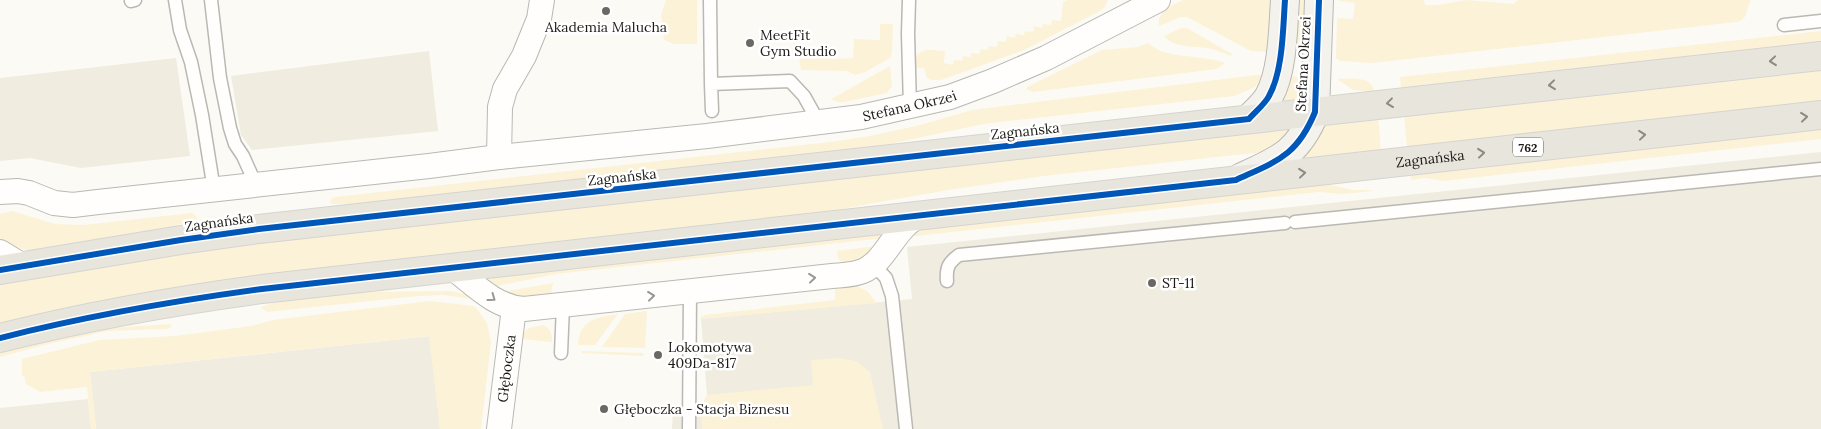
<svg xmlns="http://www.w3.org/2000/svg" width="1821" height="429" viewBox="0 0 1821 429" font-family="Lora,serif">
<style>
.built{fill:#f0ece0}
.green{fill:#fcf2d8}
.lines{fill:none;stroke-linecap:round;stroke-linejoin:round}
.lane-casing{stroke:#b9b8b3;stroke-width:15}
.street-casing{stroke:#b9b8b3;stroke-width:26}
.secondary-casing{stroke:#b9b8b3;stroke-width:30}
.primary-casing{stroke:#d5d4d1;stroke-width:30}
.lane{stroke:#fffefd;stroke-width:12}
.street{stroke:#fffefd;stroke-width:24}
.secondary{stroke:#f3f2ec;stroke-width:28}
.primary{stroke:#e8e5dc;stroke-width:28}
.cycleway-casing{stroke:#fff;stroke-width:9}
.cycleway{stroke:#0057b8;stroke-width:6}
.oneway{stroke:#8c8a83}
.oneway2{stroke:#989795}
.poi-dot{fill:#6a6864;stroke:#fff;stroke-width:2}
.labels{text-anchor:middle;dominant-baseline:central;stroke-width:5;stroke-linejoin:round;paint-order:stroke}
.shield{fill:#fff;stroke:#5f5f5c;stroke-width:1}
.shield-label{font-size:12px;font-weight:bold;fill:#1b1a16}
.poi-label{font-size:14px;fill:#1b1a16;stroke:#fff;text-anchor:start}
.street-label{font-size:14px;fill:#1b1a16;stroke:#fff}
</style>
<rect width="100%" height="100%" fill="#fcfaf4"/>
<path class="built" d="M429 51 438 131 252 150 241 135 231 76Z
M176 58 190 156 81 168 30 158 0 161V78Z
M1821 152V429H672L673 409 701 407 707 395 701 319 912 299 907 247Z
M430 336 440 429H96L90 372Z
M88 399 91 429H0V408Z"/>
<path class="green" d="M666 0H697V44H674L664 40 661 15Z
M1068 0H1108L1104 8 1098 12 1024 50 941 80H931L927 78 924 68H916V56C924 47 935 51 945 51L944 63 953 65 954 60 962 61 963 56 971 57V53L979 54 981 49 988 50 989 46 997 47 998 41 1006 42 1007 36 1015 38 1016 34 1024 35 1025 31 1033 32 1034 26 1042 28 1043 24 1051 25 1052 20 1061 21 1063 2Z
M1183 0H1273L1271 52 1251 51 1187 17H1181L1159 26C1157 10 1172 6 1183 0Z
M1295 0H1308L1306 54H1292Z
M1339 0H1424L1425 5H1438L1466 0 1513 4 1518 0H1751C1745 9 1749 20 1736 22L1372 63 1340 61 1336 58 1337 18 1353 19 1355 3 1339 1Z
M880 24H893L892 53 890 58 865 72 855 75 847 71 801 70 799 59 821 58 822 53H831V59L853 58 854 39 880 40Z
M1181 28H1187L1232 54 1231 56C1224 53 1216 50 1208 48 1193 46 1174 48 1164 36Z
M1821 31V43L1401 89 1400 77Z
M1148 43C1166 60 1201 54 1225 63L1217 69 1033 92 1026 89 1027 87 1102 50 1138 47Z
M890 66 892 86 887 93 844 102H837L831 99Z
M1821 68V102L1407 148 1404 115Z
M1265 74 1255 87 1234 96 983 124 885 145 804 156 364 204H332L330 202 332 198 335 197 830 142 870 136 920 125 972 110Z
M1288 76 1304 77 1302 98 1279 101Z
M1337 79C1350 79 1371 75 1375 92L1353 90Z
M1378 117 1381 151 1301 159V157L1322 124Z
M1292 128 1294 131 1272 149 1262 152 1044 176 948 190 807 215 286 272 149 292 55 311 0 325V283L208 248Z
M1821 128V139L1444 181 1426 178 1411 180 1410 172Z
M1327 184 1353 190H1371L1372 191 1343 194 1318 192 907 237 913 232 924 228Z
M12 211 55 224 84 225 192 213 198 218C150 237 89 243 38 251 23 251 12 246 0 238V214Z
M877 234H884V238L556 274 492 287 487 279 490 276Z
M876 246C866 256 852 270 838 259L837 251Z
M553 283 551 294 548 296 521 298 502 292Z
M853 284 867 291 877 303 699 319 704 315 835 300V287Z
M450 291 465 294 474 299 443 295 418 296 267 312 261 307 279 301 354 292Z
M430 301 473 306 477 309 487 323 491 342 481 429H440L429 336 90 372 96 429H91L87 387 40 392 26 384 24 376H22V359L99 340 175 336 251 326 273 320Z
M647 311 645 348 602 347 625 314Z
M618 314 595 345H578C579 320 597 317 618 314Z
M172 324 170 328 166 329 107 331 44 345 0 357V352L59 337 107 328Z
M543 325C551 329 552 333 552 342L521 339 522 333 529 328Z
M582 351 643 353V356L582 353Z
M837 358 856 361 870 372 883 429H702L701 407 707 395 813 385 811 360Z"/>
<g class="lines">
<defs>
<path id="lane" d="M175 0 180 30 191 62 202 115 214 190
M211 0 220 78 230 128 235 144 243 156 256 185
M710 0 711 84
M909 0 908 34 910 107
M131 1 135 0
M1784 25 1821 21
M712 111 711 84 790 81 804 96 819 123
M1295 222 1821 169
M873 264 886 278 892 296 906 429
M947 281C946 268 948 263 959 255L1285 223
M561 353 563 306
M689 429 690 291"/>
<g id="street">
<path d="M499 157 500 107 505 89 524 56 539 19 542 0"/>
<path id="s1" d="M0 192 18 191 29 193 54 203 73 205 98 202 429 166 499 157 707 136 861 117 950 97 993 81 1046 58 1158 0"/>
<path d="M0 252 23 266"/>
<path d="M453 268C475 285 495 307 524 309L832 276C842 275 854 275 863 271 887 261 894 226 922 214"/>
<path id="s2" d="M499 429 514 308"/>
</g>
<path id="secondary" d="M1249 119C1255 112 1265 104 1269 96 1283 71 1283 28 1285 0
M1240 178C1279 160 1298 154 1315 112L1319 0"/>
<g id="primary">
<path d="M0 270 181 240 259 229 1821 56"/>
<path id="s3" d="M0 338C87 316 173 301 262 289L1821 115"/>
</g>
</defs>
<use href="#lane" class="lane-casing"/>
<use href="#street" class="street-casing"/>
<use href="#secondary" class="secondary-casing"/>
<use href="#primary" class="primary-casing"/>
<use href="#lane" class="lane"/>
<use href="#street" class="street"/>
<use href="#secondary" class="secondary"/>
<use href="#primary" class="primary"/>
<defs>
<path id="cycleway" d="M0 270 181 240 259 229 1249 119C1255 112 1265 104 1269 96 1283 71 1283 28 1285 0
M0 338C87 316 173 301 262 289L1236 180C1277 161 1297 156 1315 112L1319 0"/>
</defs>
<use href="#cycleway" class="cycleway-casing"/>
<use href="#cycleway" class="cycleway"/>
</g>
<defs><path id="oneway-chevron" d="M-2-3.5L2.5 0L-2 3.5" fill="none" stroke-width="1.6" stroke-linecap="round" stroke-linejoin="round" transform="scale(1.25)"/></defs>
<g class="oneway">
<use href="#oneway-chevron" transform="translate(1773 61) rotate(174)"/>
<use href="#oneway-chevron" transform="translate(1552 85) rotate(174)"/>
<use href="#oneway-chevron" transform="translate(1390 103) rotate(173)"/>
<use href="#oneway-chevron" transform="translate(1804 117) rotate(-6)"/>
<use href="#oneway-chevron" transform="translate(1642 135) rotate(-6)"/>
<use href="#oneway-chevron" transform="translate(1481 153) rotate(-6)"/>
<use href="#oneway-chevron" transform="translate(1302 173) rotate(-6)"/>
</g>
<g class="oneway2">
<use href="#oneway-chevron" transform="translate(812 278) rotate(-6)"/>
<use href="#oneway-chevron" transform="translate(651 296) rotate(-6)"/>
<use href="#oneway-chevron" transform="translate(492 298) rotate(36)"/>
</g>
<g class="poi-dot">
<circle cx="606" cy="11" r="5"/>
<circle cx="750" cy="43" r="5"/>
<circle cx="1152" cy="283" r="5"/>
<circle cx="658" cy="355" r="5"/>
<circle cx="604" cy="409" r="5"/>
</g>
<g class="labels">
<rect class="shield" x="1513" y="137.5" width="30" height="19" rx="4"/>
<g class="shield-label">
<text x="1528" y="147">762</text>
</g>
<g class="poi-label">
<text x="606" y="27" text-anchor="middle">Akademia Malucha</text>
<text x="760" y="35">MeetFit<tspan x="760" dy="16">Gym Studio</tspan></text>
<text x="1162" y="283">ST-11</text>
<text x="668" y="347">Lokomotywa<tspan x="668" dy="16">409Da-817</tspan></text>
<text x="614" y="409">Głęboczka - Stacja Biznesu</text>
</g>
<g class="street-label">
<text transform="translate(1303 64) rotate(-87)">Stefana Okrzei</text>
<text stroke="none"><textPath href="#s1" startOffset="918">Stefana Okrzei</textPath></text>
<text transform="translate(1025 131) rotate(-6)">Zagnańska</text>
<text stroke="none"><textPath href="#s3" startOffset="1442">Zagnańska</textPath></text>
<text transform="translate(622 177) rotate(-6)">Zagnańska</text>
<text transform="translate(219 222) rotate(-8)">Zagnańska</text>
<text stroke="none"><textPath href="#s2" startOffset="61">Głęboczka</textPath></text>
</g>
</g>
</svg>
